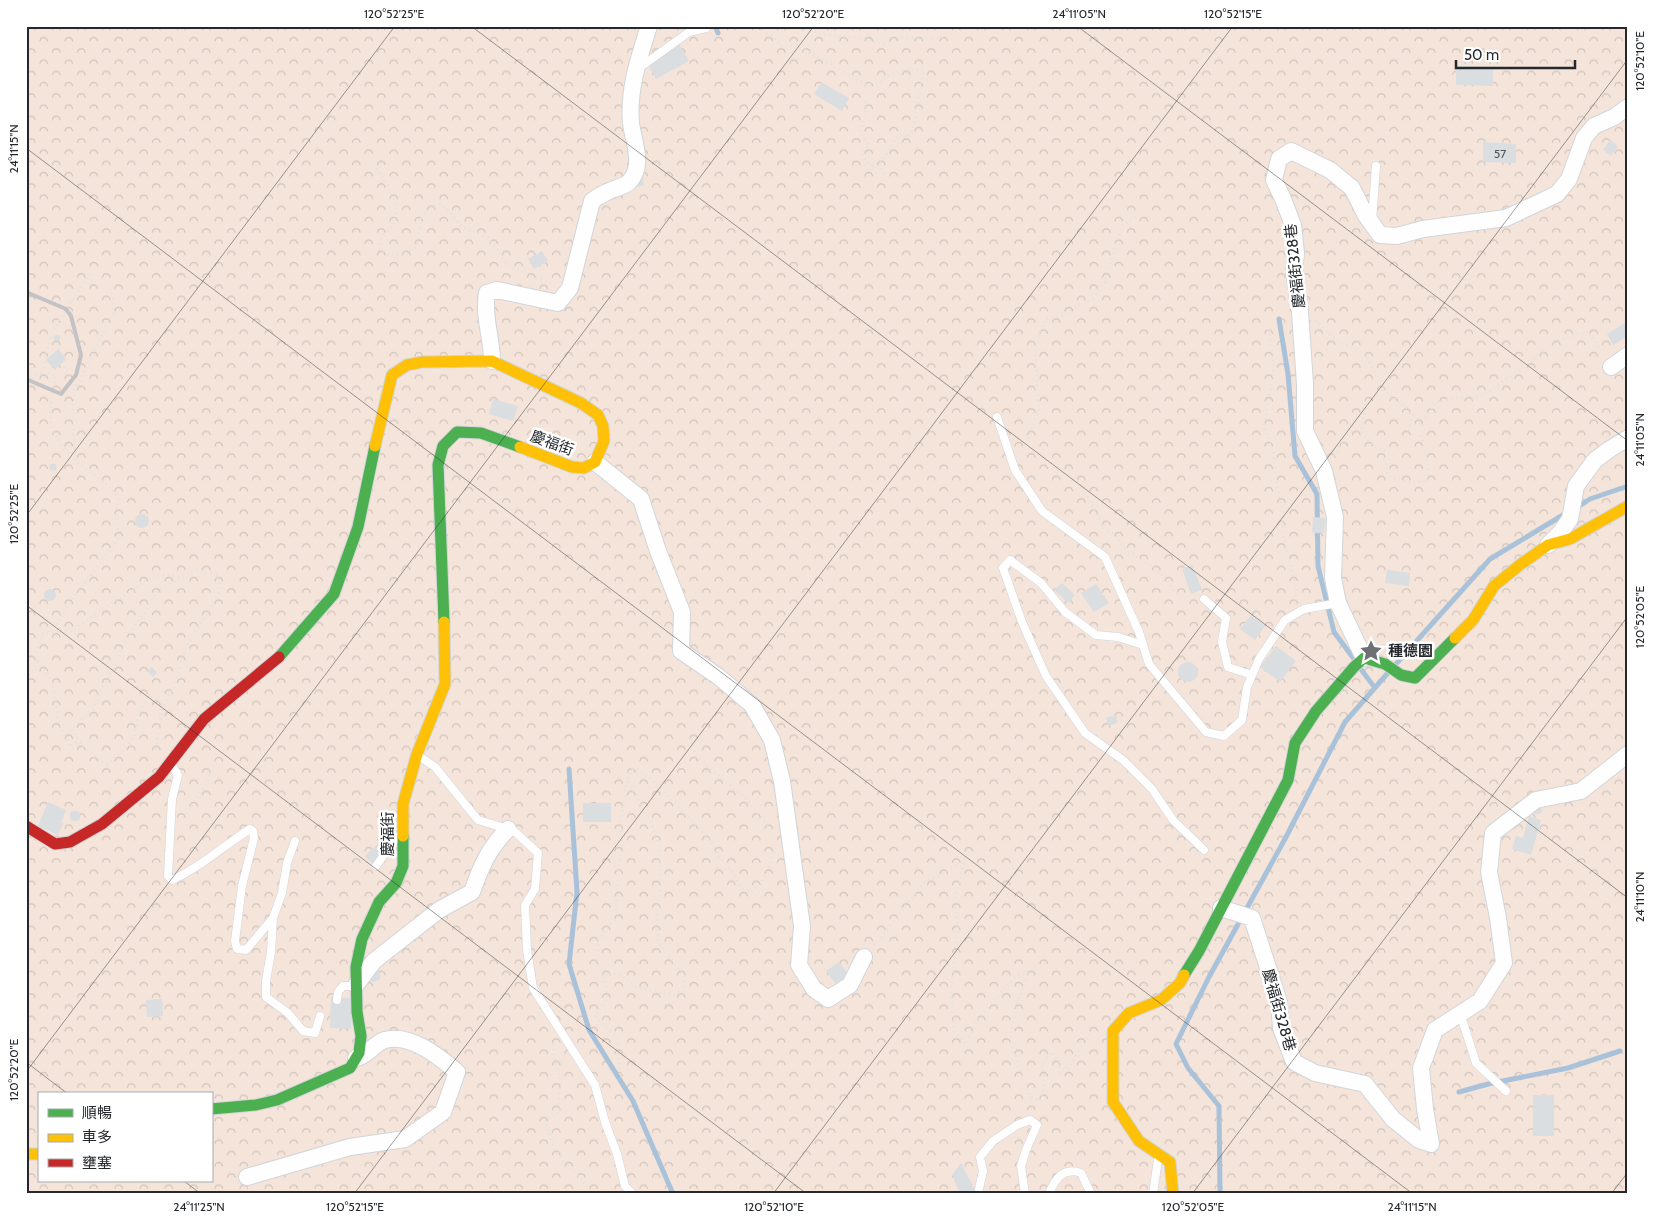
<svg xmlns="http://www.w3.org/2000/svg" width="1654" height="1220" viewBox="0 0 1654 1220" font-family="Cabin,'Noto Sans TC',sans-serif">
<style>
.forest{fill:url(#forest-crowns);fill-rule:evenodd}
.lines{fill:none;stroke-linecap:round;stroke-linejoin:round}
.stream{stroke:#a9c2da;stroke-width:5}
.building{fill:#dadee1}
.lane-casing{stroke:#d2d5d8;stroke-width:9}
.street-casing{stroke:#d2d5d8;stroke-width:18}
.fast-casing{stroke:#d2d5d8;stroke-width:13}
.slow-casing{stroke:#d2d5d8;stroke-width:13}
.jam-casing{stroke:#d2d5d8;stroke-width:13}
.path{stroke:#e1e2e2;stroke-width:3;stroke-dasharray:1 4;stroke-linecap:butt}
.lane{stroke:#fefefe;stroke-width:8}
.street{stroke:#fefefe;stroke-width:16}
.fast{stroke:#4caf50;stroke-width:11}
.slow{stroke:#ffc107;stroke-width:11}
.jam{stroke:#c62828;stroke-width:11}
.rail{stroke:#c3c3c5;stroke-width:4}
.ticks{fill:none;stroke:#25282c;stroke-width:1;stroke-opacity:0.45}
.labels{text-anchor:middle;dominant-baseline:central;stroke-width:5;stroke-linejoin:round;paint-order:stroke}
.number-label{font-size:12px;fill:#525659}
.street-label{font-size:15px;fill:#25282c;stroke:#fff}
.poi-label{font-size:15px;font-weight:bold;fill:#25282c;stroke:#fff;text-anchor:start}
.neatline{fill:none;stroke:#25282c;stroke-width:2}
.ticks-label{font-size:12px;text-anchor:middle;fill:#25282c}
</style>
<defs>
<pattern id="forest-crowns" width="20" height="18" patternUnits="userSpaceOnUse" patternTransform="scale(1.25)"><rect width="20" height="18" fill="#f4e4da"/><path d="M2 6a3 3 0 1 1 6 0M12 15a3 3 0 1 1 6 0" fill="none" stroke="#d1c4bb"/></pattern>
</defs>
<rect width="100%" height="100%" fill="#f7f9fb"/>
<path class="forest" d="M26 26H1628V1194H26ZM39 1094H211V1181H39Z"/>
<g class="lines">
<path class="stream" d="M715 26 718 33
M1279 319 1288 374 1295 456 1317 494 1318 566 1334 632 1354 659
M1576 508 1590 499 1628 486
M1396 664 1490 559 1568 512
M1360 668 1375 688
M569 769 577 892 569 964 589 1030 633 1101 673 1194
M1459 1092 1488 1084 1568 1068 1620 1051
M1220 1194 1219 1106 1188 1068 1176 1044 1209 977 1286 837 1345 722 1387 674"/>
</g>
<path class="building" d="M679 44 689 61 656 79 647 63Z
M1456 66 1493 67V86L1456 85Z
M821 82 849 98 842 111 814 94Z
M1610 140 1618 146 1611 156 1603 150Z
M1483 142 1516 144V163L1483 162Z
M642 176 644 185 632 188Z
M542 251 548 261 534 269 528 259Z
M1628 321V336L1613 345 1607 334Z
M54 338a3 3 0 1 1 6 0a3 3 0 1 1-6 0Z
M58 349 66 359 55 370 46 360Z
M493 399 518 406 513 421 489 414Z
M49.5 467a3.5 3.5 0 1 1 7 0a3.5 3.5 0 1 1-7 0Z
M135 521a7 7 0 1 1 14 0a7 7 0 1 1-14 0Z
M1313 517 1325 518 1324 533H1312Z
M1192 565 1202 590 1191 594 1182 569Z
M1387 570 1410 573 1409 586 1385 583Z
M1062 583 1075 595 1068 603 1054 590Z
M1096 584 1109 603 1094 612 1081 593Z
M44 595a6 6 0 1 1 12 0a6 6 0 1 1-12 0Z
M1251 615 1265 626 1255 640 1240 629Z
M1276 646 1296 661 1280 682 1260 667Z
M1178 672a10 10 0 1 1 20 0a10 10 0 1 1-20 0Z
M152 667 157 673 153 677 147 671Z
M1116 715 1118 723 1108 726 1106 718Z
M48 802 66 810 61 823 64 822 58 835 38 826Z
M583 803H611V822H583Z
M1534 810a4 4 0 1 1 8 0a4 4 0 1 1-8 0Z
M69.5 816a5.5 5.5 0 1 1 11 0a5.5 5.5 0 1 1-11 0Z
M1529 816 1541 820 1531 855 1512 849 1516 836 1523 838Z
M385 837 396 848 377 868 365 856Z
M839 962 851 978 838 987 826 971Z
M377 969 381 976 379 980 373 982 370 980Z
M331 997 352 998 351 1029 330 1028Z
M162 999 163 1016 147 1017 146 1000Z
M1533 1095H1554V1136H1533Z
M961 1163 973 1186 977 1194H962L958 1189 952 1175Z"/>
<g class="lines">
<defs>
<path id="lane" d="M639 68 689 32 706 28
M1372 221 1376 166
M997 417 1015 470 1042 511 1105 557 1139 632 1149 664 1206 732 1224 736 1242 720 1247 687 1259 659 1285 620 1304 609 1338 603
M1204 599 1226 618 1222 642 1228 667 1252 675
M1143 645 1118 637 1096 635 1065 612 1041 583 1010 560 1003 568 1022 622 1046 676 1085 733 1123 760 1152 789 1173 820 1204 850
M419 756 435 767 478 820 514 831 538 853 535 889 525 905 527 950 533 988 595 1085 605 1122 617 1154 625 1186 633 1194
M171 764 178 775 172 799 168 876 172 880C201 867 223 846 250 829L253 831 254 838 242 886 235 941 237 949 246 950 273 918
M295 841 287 863 282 893 273 918 271 952 266 981V997L288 1013 303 1031 315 1033 320 1016
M376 866 397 837
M337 1000 338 992 343 986H355
M1460 1013 1476 1063 1506 1091
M979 1189 983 1171 980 1157 993 1141 1017 1125 1030 1120 1037 1125 1026 1150 1021 1166 1025 1194
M1049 1194C1055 1178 1064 1167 1081 1173L1091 1194
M1153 1194 1158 1159"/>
<path id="street" d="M492 361C492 337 483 318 487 293L497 290 558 303 570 288 592 201C596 198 601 195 605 193 612 189 624 187 629 182 645 166 633 141 631 123 628 89 639 58 649 26
M1611 367 1628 355
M595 462 641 499 658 551 682 612 681 651 719 677 752 705 772 740 782 781 802 926 799 965 814 989 828 999 850 985 864 957
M1548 545 1560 533 1570 519 1576 486 1595 460 1610 449 1628 438
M1364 658 1338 603 1333 578 1335 517 1324 471 1305 431V384L1300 312 1294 273 1296 253 1293 225 1283 199 1274 180 1279 159 1291 151 1330 170 1352 188 1365 214 1380 235 1397 236 1423 229 1506 218 1557 194 1569 179 1584 138 1594 126 1614 117 1628 107
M1221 908 1252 918 1279 1002 1281 1028 1294 1062 1315 1073 1365 1084 1393 1119 1419 1140 1431 1144 1425 1109 1421 1068 1435 1030 1480 1001 1504 963 1498 918 1489 872 1493 833 1536 800 1581 791 1628 754
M356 985 374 961 439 910 472 892C481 866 489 848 508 829
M247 1177 350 1147 405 1139 443 1112 457 1072C440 1057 410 1033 385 1040 374 1043 368 1056 356 1058"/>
<path id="fast" d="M444 622 438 465 443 446 457 432 481 433 520 447
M279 657 334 594 358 527 375 446
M1184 975 1199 951 1288 780 1295 743 1316 711 1354 667 1364 658 1385 664 1401 675 1415 678 1455 638
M211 1109 256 1105 277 1100 350 1068 359 1053 361 1036 357 1012 356 967 362 939 379 902 396 883 403 866V836"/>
<path id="slow" d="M375 446 392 375 407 365 422 362 492 361 581 403 598 415 603 426 604 441 595 462 584 468 572 467 520 447
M1455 638 1473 620 1494 586 1521 564 1548 545 1570 539 1628 506
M403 836V804L417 754 445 684 444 622
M26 1154H39
M1173 1194 1170 1162 1139 1141 1113 1102V1031L1129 1013 1161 1000 1180 983 1184 975"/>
<path id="jam" d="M26 826 55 844 70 842 102 824 159 777 204 719 279 657"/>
</defs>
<use href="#lane" class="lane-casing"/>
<use href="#street" class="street-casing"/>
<use href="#fast" class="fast-casing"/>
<use href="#slow" class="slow-casing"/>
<use href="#jam" class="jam-casing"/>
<path class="path" d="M759 26 775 38 780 46 796 45 866 84 879 83 888 76 904 70H924L913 130 906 138 903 134 897 137 892 144 882 162 874 166 867 163 862 154 864 149 869 146 860 133C862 120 868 112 864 99
M801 26 821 34 842 37H857L883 44 898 37 952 39
M879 164 884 174
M377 168 393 196 397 211 392 226 381 239 379 248 388 255H403L416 247 422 218 429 207 441 204 463 227 488 238 508 265 534 277 555 284
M867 175 873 165
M875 178 876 165
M90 274 60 319 49 342 43 372 56 376C44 427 50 443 92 473 102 481 110 486 118 497L116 515 119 537 108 553 68 605 57 623 58 631 70 632 105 607 134 590 144 581 162 574 179 577
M1316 320 1336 340 1367 356 1382 388 1413 413 1410 425 1423 423 1435 402 1457 398 1472 399 1488 392 1518 371 1560 339 1589 331 1603 354
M1269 330 1274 369 1264 424 1273 452 1277 488 1283 509V536L1297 592 1296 601
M64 367 75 390 73 433 77 461
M26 378 43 372
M75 390 114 312 110 284
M1021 452 1025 446 1039 410 1035 347 1045 320 1066 313 1093 298 1106 281 1115 244 1123 224 1138 215
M1334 456C1345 439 1353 420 1366 404L1361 432 1375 447 1393 455 1385 465 1388 475 1408 482H1427L1428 462 1421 434 1423 423
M1072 480 1083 484 1085 492 1104 528 1116 536 1126 550 1156 569 1166 578 1174 591 1195 606
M38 662 35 654 42 634 58 631
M26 724 28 675 38 662 52 680 57 716 70 747 78 742
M694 741 695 755 730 785 747 799 760 818 773 831
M156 749 161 712 174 687 180 663 191 636 207 614 219 592 218 575 195 570 180 577 156 593 144 613 129 634 107 681 99 692 93 709 72 729C78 741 93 761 107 764L124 750 134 737 137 719 148 696 162 702 160 720
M183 818 206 784 215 760
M874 945 923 884 965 860 955 898 958 927 951 992 954 1032 966 1044 978 1019 1014 978 1029 971 1016 1007 1010 1041 1030 1097 1040 1101 1045 1083 1042 1064 1051 1052 1060 1063 1058 1075 1070 1065 1084 1042 1094 1031
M603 974 597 963 599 940 614 920 617 897V875L622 847 621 819 627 779
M552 1039 555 1060 560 1079 559 1112 545 1120C549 1135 555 1151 565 1163 577 1176 583 1177 590 1194
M620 1074 616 1037 595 1016 608 998 603 974H619L636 987 674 995 685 990 683 975 658 941 656 912 660 890 659 845 651 822 627 779 633 769 648 776 708 838 720 858 732 871 743 890 752 891C767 879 770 865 775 847"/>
<use href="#lane" class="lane"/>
<use href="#street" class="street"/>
<use href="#fast" class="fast"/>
<use href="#slow" class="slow"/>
<use href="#jam" class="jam"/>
<path class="rail" d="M26 292 66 309 71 316 81 355 76 375 61 394 26 379"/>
</g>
<path class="ticks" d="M471 26 1628 898M1077 26 1628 441M26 148 1413 1194M26 516 395 26M26 605 807 1194M26 1062 68 1094M26 1072 814 26M184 1181 201 1194M354 1194 1233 26M773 1194 1628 59M1192 1194 1628 616M1611 1194 1628 1172"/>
<defs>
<symbol id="sight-bare" viewBox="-9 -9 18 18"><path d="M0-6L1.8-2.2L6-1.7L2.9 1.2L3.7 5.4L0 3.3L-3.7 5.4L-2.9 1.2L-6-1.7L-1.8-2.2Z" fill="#6e7174" stroke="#fff" stroke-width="2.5" paint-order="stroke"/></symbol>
</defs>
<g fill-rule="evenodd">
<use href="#sight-bare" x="1355" y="635" width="32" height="32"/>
</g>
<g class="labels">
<g class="number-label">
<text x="1500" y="153">57</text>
</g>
<g class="street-label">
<text transform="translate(1295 266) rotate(-96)">慶福街328巷</text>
<text transform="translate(552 443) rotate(20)">慶福街</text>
<text transform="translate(388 834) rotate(-90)">慶福街</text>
<text transform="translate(1279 1010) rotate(74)">慶福街328巷</text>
</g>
<g class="poi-label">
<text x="1388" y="651">種德園</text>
</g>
</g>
<rect width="1654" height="1220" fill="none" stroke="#ffffff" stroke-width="55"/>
<rect x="38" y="1092" width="175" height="90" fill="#ffffff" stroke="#a8a9ab"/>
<rect x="48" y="1109" width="25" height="8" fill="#4caf50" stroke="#a8a9ab"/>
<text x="82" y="1118" font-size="15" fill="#25282c">順暢</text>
<rect x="48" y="1134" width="25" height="8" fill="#ffc107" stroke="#a8a9ab"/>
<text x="82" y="1142" font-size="15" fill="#25282c">車多</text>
<rect x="48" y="1159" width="25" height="8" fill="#c62828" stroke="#a8a9ab"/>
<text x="82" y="1168" font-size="15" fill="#25282c">壅塞</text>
<path d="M1456 60v8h119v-8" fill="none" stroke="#25282c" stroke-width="2.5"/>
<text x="1464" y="60" font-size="15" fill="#25282c" stroke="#ffffff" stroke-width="4" paint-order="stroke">50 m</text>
<rect x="28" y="28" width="1598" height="1164" class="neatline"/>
<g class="ticks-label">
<text x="394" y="18">120°52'25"E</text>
<text x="813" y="18">120°52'20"E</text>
<text x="1079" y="18">24°11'05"N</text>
<text x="1233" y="18">120°52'15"E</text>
<text transform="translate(1640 61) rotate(-90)" y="4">120°52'10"E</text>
<text transform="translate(14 149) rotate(-90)" y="4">24°11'15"N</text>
<text transform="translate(1640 440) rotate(-90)" y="4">24°11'05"N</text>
<text transform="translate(14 514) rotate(-90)" y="4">120°52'25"E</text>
<text transform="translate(1640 617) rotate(-90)" y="4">120°52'05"E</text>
<text transform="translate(1640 897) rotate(-90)" y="4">24°11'10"N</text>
<text transform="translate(14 1070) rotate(-90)" y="4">120°52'20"E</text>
<text x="199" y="1211">24°11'25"N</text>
<text x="355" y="1211">120°52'15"E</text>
<text x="774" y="1211">120°52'10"E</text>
<text x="1193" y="1211">120°52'05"E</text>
<text x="1412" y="1211">24°11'15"N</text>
</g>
</svg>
